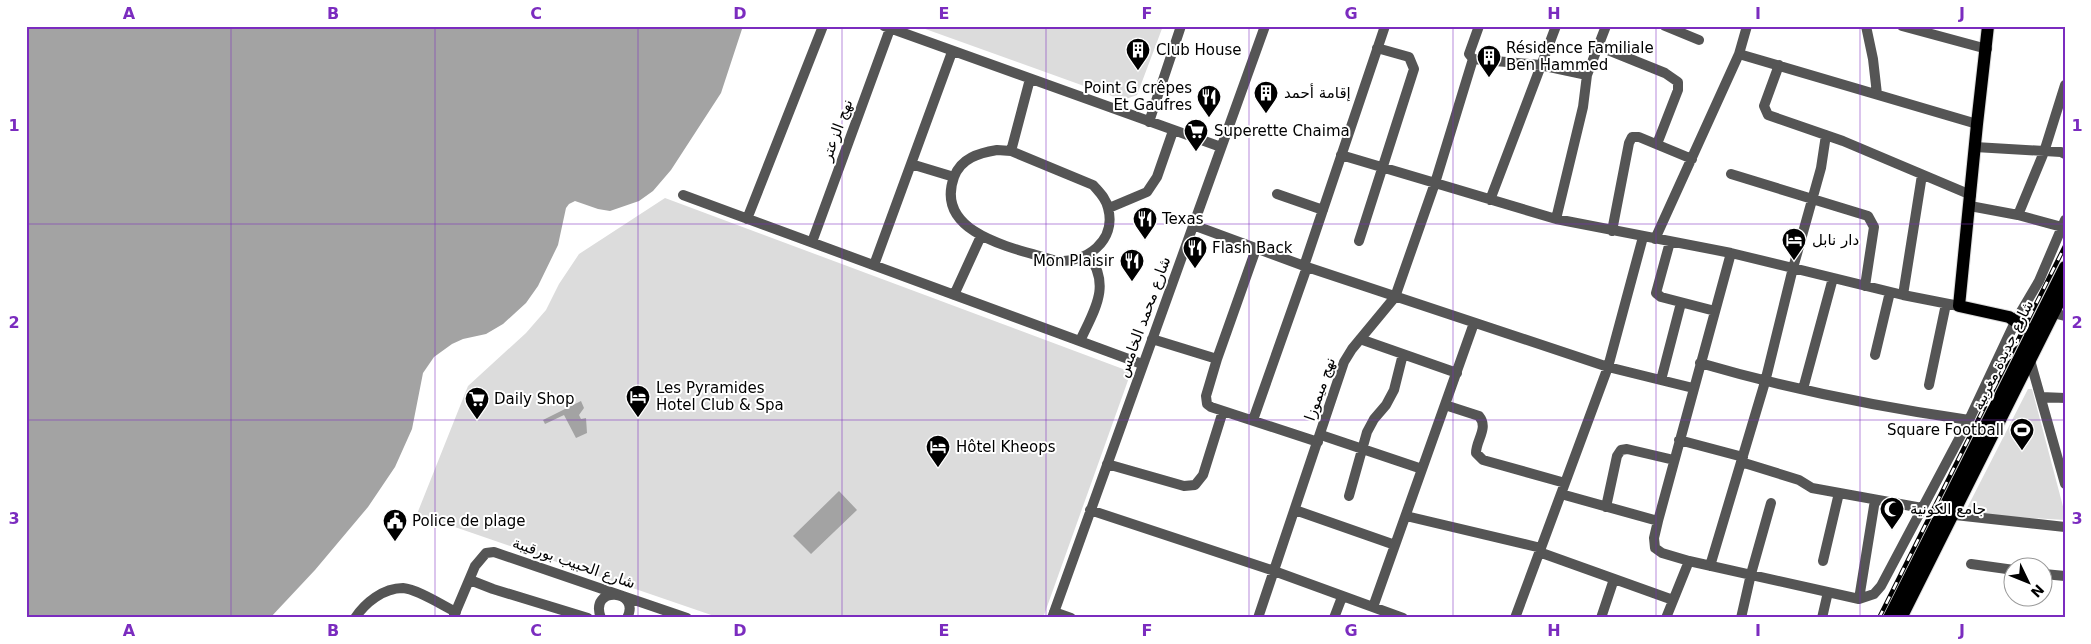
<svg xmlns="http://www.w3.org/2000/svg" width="2091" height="644" viewBox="0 0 2091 644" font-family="'DejaVu Sans','Noto Naskh Arabic',sans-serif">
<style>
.green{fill:#dcdcdc}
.water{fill:#a3a3a3}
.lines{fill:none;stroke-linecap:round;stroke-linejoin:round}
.major-casing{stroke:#dbdbdb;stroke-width:14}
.minor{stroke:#555;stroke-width:10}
.major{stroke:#000;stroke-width:12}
.rail-casing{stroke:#000;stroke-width:4.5}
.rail{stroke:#fff;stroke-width:2.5;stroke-dasharray:8;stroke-linecap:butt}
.grid{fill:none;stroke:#7b2cbf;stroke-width:1;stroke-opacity:0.55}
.labels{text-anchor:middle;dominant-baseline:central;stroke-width:4;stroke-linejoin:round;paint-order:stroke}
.poi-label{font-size:15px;fill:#000;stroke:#fff;text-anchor:start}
.street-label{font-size:15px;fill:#000;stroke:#fff}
.neatline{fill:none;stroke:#7b2cbf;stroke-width:2}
.grid-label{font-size:16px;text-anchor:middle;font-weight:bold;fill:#7b2cbf}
</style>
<rect width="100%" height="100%" fill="#fff"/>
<path class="green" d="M917 26H1163L1137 95 1123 100Z
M665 198 1131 372 1043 618H720L417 514 468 386 526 333 546 310 559 284 579 254Z
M2028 389H2032L2065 514V520L1964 514Z"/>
<path class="water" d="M26 26H743L721 93 671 170 653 191 639 201 610 211 598 209 575 201 569 204 566 208 558 245 538 286 526 303 503 324 486 334 463 339 452 344 434 357 423 373 412 429 395 467 368 507 315 570 270 618H26Z
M581 401 584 408 579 415 581 419 586 418 587 433 576 438 564 415 545 424 543 420Z
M839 491 857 510 811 554 793 536Z"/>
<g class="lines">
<defs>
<path id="major" d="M1988 26 1977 124 1959 306 2009 317 2033 333
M1889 618 2065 267
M1901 618 2065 290"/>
</defs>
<use href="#major" class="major-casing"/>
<path class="minor" d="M884 26 1221 147
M1479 26 1469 54 1473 59 1540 65 1587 75
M1665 26 1699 40
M1866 26 1873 59 1877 94
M1902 26 1987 49
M1598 46 1665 73 1678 82V90L1657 144
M1739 54 1977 124
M1779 65 1764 106 1768 115 1843 141 1971 195
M1149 122 1181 26
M1975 147 2061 152 2065 154
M997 150 1011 151 1093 185C1099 192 1106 198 1108 208 1117 241 1086 263 1057 261 1018 249 933 235 954 177 961 158 979 153 997 150Z
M1011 151 1030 79
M1341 155 1556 219 1731 253 1903 295 1959 306
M911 164 954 177
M1731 174 1868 216 1874 227 1865 286
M1277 194 1323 210
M683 195 1142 364
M1490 200 1556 26
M1970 206 2018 215 2044 152 2065 85
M1109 208 1147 192 1157 177 1173 131
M2018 215 2062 227
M747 219 823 26
M1556 219 1583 107 1587 75 1606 26
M1193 225 1307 267 1608 367 1693 388
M1612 231 1629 143 1632 137H1639L1692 159
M1655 239 1739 54 1747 26
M1359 241 1414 69 1409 57 1377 48
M812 242 890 29
M1670 242 1656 293 1661 297 1715 311
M1731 253 1658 521 1654 538 1655 548 1662 553 1689 561 1859 599 1874 594 1881 586 1969 420 2016 320 2039 281 2065 220
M874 265 952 52
M1304 266 1385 26
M954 295 981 236
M1903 295 1922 175
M2053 313 2065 316
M1152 339 1217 359 1206 396 1207 404 1211 407 1318 442
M1360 339 1457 373
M1080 341C1094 310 1112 286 1088 254
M1875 355 1890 292
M1217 359 1256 249
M2030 360 2065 484
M1700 363C1789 389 1878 407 1969 420
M1661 380 1681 303
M1929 385 1946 304
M1803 389 1833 278
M2041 397 2065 398
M1445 405 1479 416C1489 428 1476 440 1476 453L1483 460 1565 483
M1253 420 1307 267
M1321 435 1422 469
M1679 440 1743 457
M1741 462 1799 480 1812 488 1922 508
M1107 464 1184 486 1195 485 1203 475 1223 411
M1561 494 1658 521
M1349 496 1367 432 1374 419 1386 405 1394 390 1403 354
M1606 507 1617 456 1621 450 1627 449 1674 460
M1090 510 1274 571 1403 618
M1295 510 1395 545
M1946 514 2065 527
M1406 516 1541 548
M1539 552 1673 600
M1823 561 1839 493
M1971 564 2014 570
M1710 566 1765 382 1793 268 1821 168 1826 135
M2044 574 2065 576
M470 580 493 589 588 618
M1859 599 1875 500
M1373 607 1474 323
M1054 612 1071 618
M355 618C365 603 383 588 403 588 417 589 442 605 456 612
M453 618 475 566 486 553 494 552 687 618
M601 618C588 585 642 589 627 618
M1052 618 1265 26
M1258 618 1344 362 1352 349 1395 297 1435 183 1473 59
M1334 618 1342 597
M1515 618 1608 367 1643 237
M1601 618 1614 579
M1666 618 1689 561
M1741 618 1751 574 1771 503
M1822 618 1828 592"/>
<use href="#major" class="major"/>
<defs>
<path id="rail" d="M1879 618 2065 246"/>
</defs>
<use href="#rail" class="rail-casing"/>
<use href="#rail" class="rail"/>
</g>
<path class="grid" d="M231 26V618M435 26V618M638 26V618M842 26V618M1046 26V618M1249 26V618M1453 26V618M1656 26V618M1860 26V618M26 224H2065M26 420H2065"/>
<defs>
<symbol id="building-pin" viewBox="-11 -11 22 30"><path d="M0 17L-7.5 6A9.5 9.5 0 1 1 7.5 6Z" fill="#000" stroke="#fff"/><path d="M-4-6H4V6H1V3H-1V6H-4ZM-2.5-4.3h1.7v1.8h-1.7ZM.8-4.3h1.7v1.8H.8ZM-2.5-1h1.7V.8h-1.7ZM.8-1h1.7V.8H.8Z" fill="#fff"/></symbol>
<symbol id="restaurant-pin" viewBox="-11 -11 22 30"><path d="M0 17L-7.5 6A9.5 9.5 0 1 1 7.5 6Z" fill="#000" stroke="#fff"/><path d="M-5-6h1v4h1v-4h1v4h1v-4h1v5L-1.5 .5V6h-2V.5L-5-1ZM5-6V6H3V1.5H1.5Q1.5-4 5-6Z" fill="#fff"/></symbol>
<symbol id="supermarket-pin" viewBox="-11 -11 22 30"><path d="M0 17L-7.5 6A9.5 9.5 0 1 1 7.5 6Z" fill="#000" stroke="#fff"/><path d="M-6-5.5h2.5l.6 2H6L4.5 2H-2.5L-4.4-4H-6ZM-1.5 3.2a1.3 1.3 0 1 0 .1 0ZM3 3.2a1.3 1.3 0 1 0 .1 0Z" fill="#fff"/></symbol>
<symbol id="hotel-pin" viewBox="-11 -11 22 30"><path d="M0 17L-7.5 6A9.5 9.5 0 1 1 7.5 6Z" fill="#000" stroke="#fff"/><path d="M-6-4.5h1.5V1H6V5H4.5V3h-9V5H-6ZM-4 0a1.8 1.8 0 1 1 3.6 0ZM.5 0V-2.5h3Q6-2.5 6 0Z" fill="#fff"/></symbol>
<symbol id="stadium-pin" viewBox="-11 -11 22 30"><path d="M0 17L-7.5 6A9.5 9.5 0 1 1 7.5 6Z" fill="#000" stroke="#fff"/><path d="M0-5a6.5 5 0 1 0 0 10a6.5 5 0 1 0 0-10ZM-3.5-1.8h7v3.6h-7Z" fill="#fff"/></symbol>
<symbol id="mosque-pin" viewBox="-11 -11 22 30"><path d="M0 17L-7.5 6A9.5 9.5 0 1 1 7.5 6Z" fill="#000" stroke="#fff"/><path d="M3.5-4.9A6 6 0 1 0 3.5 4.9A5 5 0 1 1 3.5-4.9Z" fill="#fff"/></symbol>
<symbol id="civic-pin" viewBox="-11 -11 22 30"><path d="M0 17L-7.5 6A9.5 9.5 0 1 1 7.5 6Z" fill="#000" stroke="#fff"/><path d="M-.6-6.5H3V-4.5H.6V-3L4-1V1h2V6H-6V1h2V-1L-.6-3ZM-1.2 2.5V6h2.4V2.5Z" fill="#fff"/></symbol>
</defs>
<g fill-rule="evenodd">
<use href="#building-pin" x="1124" y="36" width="28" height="38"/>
<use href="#building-pin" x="1475" y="43" width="28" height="38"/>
<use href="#building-pin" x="1252" y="79" width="28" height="38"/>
<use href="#restaurant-pin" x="1195" y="83" width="28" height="38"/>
<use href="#supermarket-pin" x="1182" y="117" width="28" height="38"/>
<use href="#restaurant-pin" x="1131" y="205" width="28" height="38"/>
<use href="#hotel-pin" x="1780" y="226" width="28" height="38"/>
<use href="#restaurant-pin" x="1181" y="234" width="28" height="38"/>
<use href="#restaurant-pin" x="1118" y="247" width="28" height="38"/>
<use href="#hotel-pin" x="624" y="383" width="28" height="38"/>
<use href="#supermarket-pin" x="463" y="385" width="28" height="38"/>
<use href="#stadium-pin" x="2008" y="416" width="28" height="38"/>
<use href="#hotel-pin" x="924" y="433" width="28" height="38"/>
<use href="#mosque-pin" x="1878" y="495" width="28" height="38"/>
<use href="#civic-pin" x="381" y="507" width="28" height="38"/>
</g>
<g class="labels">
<g class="poi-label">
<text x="1506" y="48">Résidence Familiale<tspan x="1506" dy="17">Ben Hammed</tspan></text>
<text x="1156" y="50">Club House</text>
<text x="1192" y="88" text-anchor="end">Point G crêpes<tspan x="1192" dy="17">Et Gaufres</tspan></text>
<text x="1284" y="93">إقامة أحمد</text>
<text x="1214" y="131">Superette Chaima</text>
<text x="1162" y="219">Texas</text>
<text x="1812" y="240">دار نابل</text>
<text x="1212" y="248">Flash Back</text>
<text x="1114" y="261" text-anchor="end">Mon Plaisir</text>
<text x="656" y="388">Les Pyramides<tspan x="656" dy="17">Hotel Club &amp; Spa</tspan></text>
<text x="494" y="399">Daily Shop</text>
<text x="2004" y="430" text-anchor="end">Square Football</text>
<text x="956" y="447">Hôtel Kheops</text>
<text x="1910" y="509">جامع الكونية</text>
<text x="412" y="521">Police de plage</text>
</g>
<g class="street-label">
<text transform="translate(837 130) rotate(-70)">نهج الزعتر</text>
<text transform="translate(1144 317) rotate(-70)">شارع محمد الخامس</text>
<text transform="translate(2003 355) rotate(-64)">شارع جديدة مغربية</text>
<text transform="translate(1320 389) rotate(-71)">نهج ميموزا</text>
<text transform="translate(574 563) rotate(19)">شارع الحبيب بورقيبة</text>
</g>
</g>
<rect width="2091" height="644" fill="none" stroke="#ffffff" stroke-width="55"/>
<g transform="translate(2028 582) rotate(133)"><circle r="24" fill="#ffffff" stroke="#999999"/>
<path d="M0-4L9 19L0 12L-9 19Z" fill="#000000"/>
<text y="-8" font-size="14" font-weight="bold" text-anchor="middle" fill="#000000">N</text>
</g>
<rect x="28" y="28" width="2036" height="588" class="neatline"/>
<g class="grid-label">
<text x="129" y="19">A</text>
<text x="333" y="19">B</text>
<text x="536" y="19">C</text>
<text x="740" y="19">D</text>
<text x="944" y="19">E</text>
<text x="1147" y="19">F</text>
<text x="1351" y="19">G</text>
<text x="1554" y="19">H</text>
<text x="1758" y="19">I</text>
<text x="1962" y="19">J</text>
<text x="14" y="131">1</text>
<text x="2077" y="131">1</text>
<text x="14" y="328">2</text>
<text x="2077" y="328">2</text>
<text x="14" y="524">3</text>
<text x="2077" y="524">3</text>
<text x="129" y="636">A</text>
<text x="333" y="636">B</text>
<text x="536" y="636">C</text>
<text x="740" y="636">D</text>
<text x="944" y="636">E</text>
<text x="1147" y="636">F</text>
<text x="1351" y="636">G</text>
<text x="1554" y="636">H</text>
<text x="1758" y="636">I</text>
<text x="1962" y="636">J</text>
</g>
</svg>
